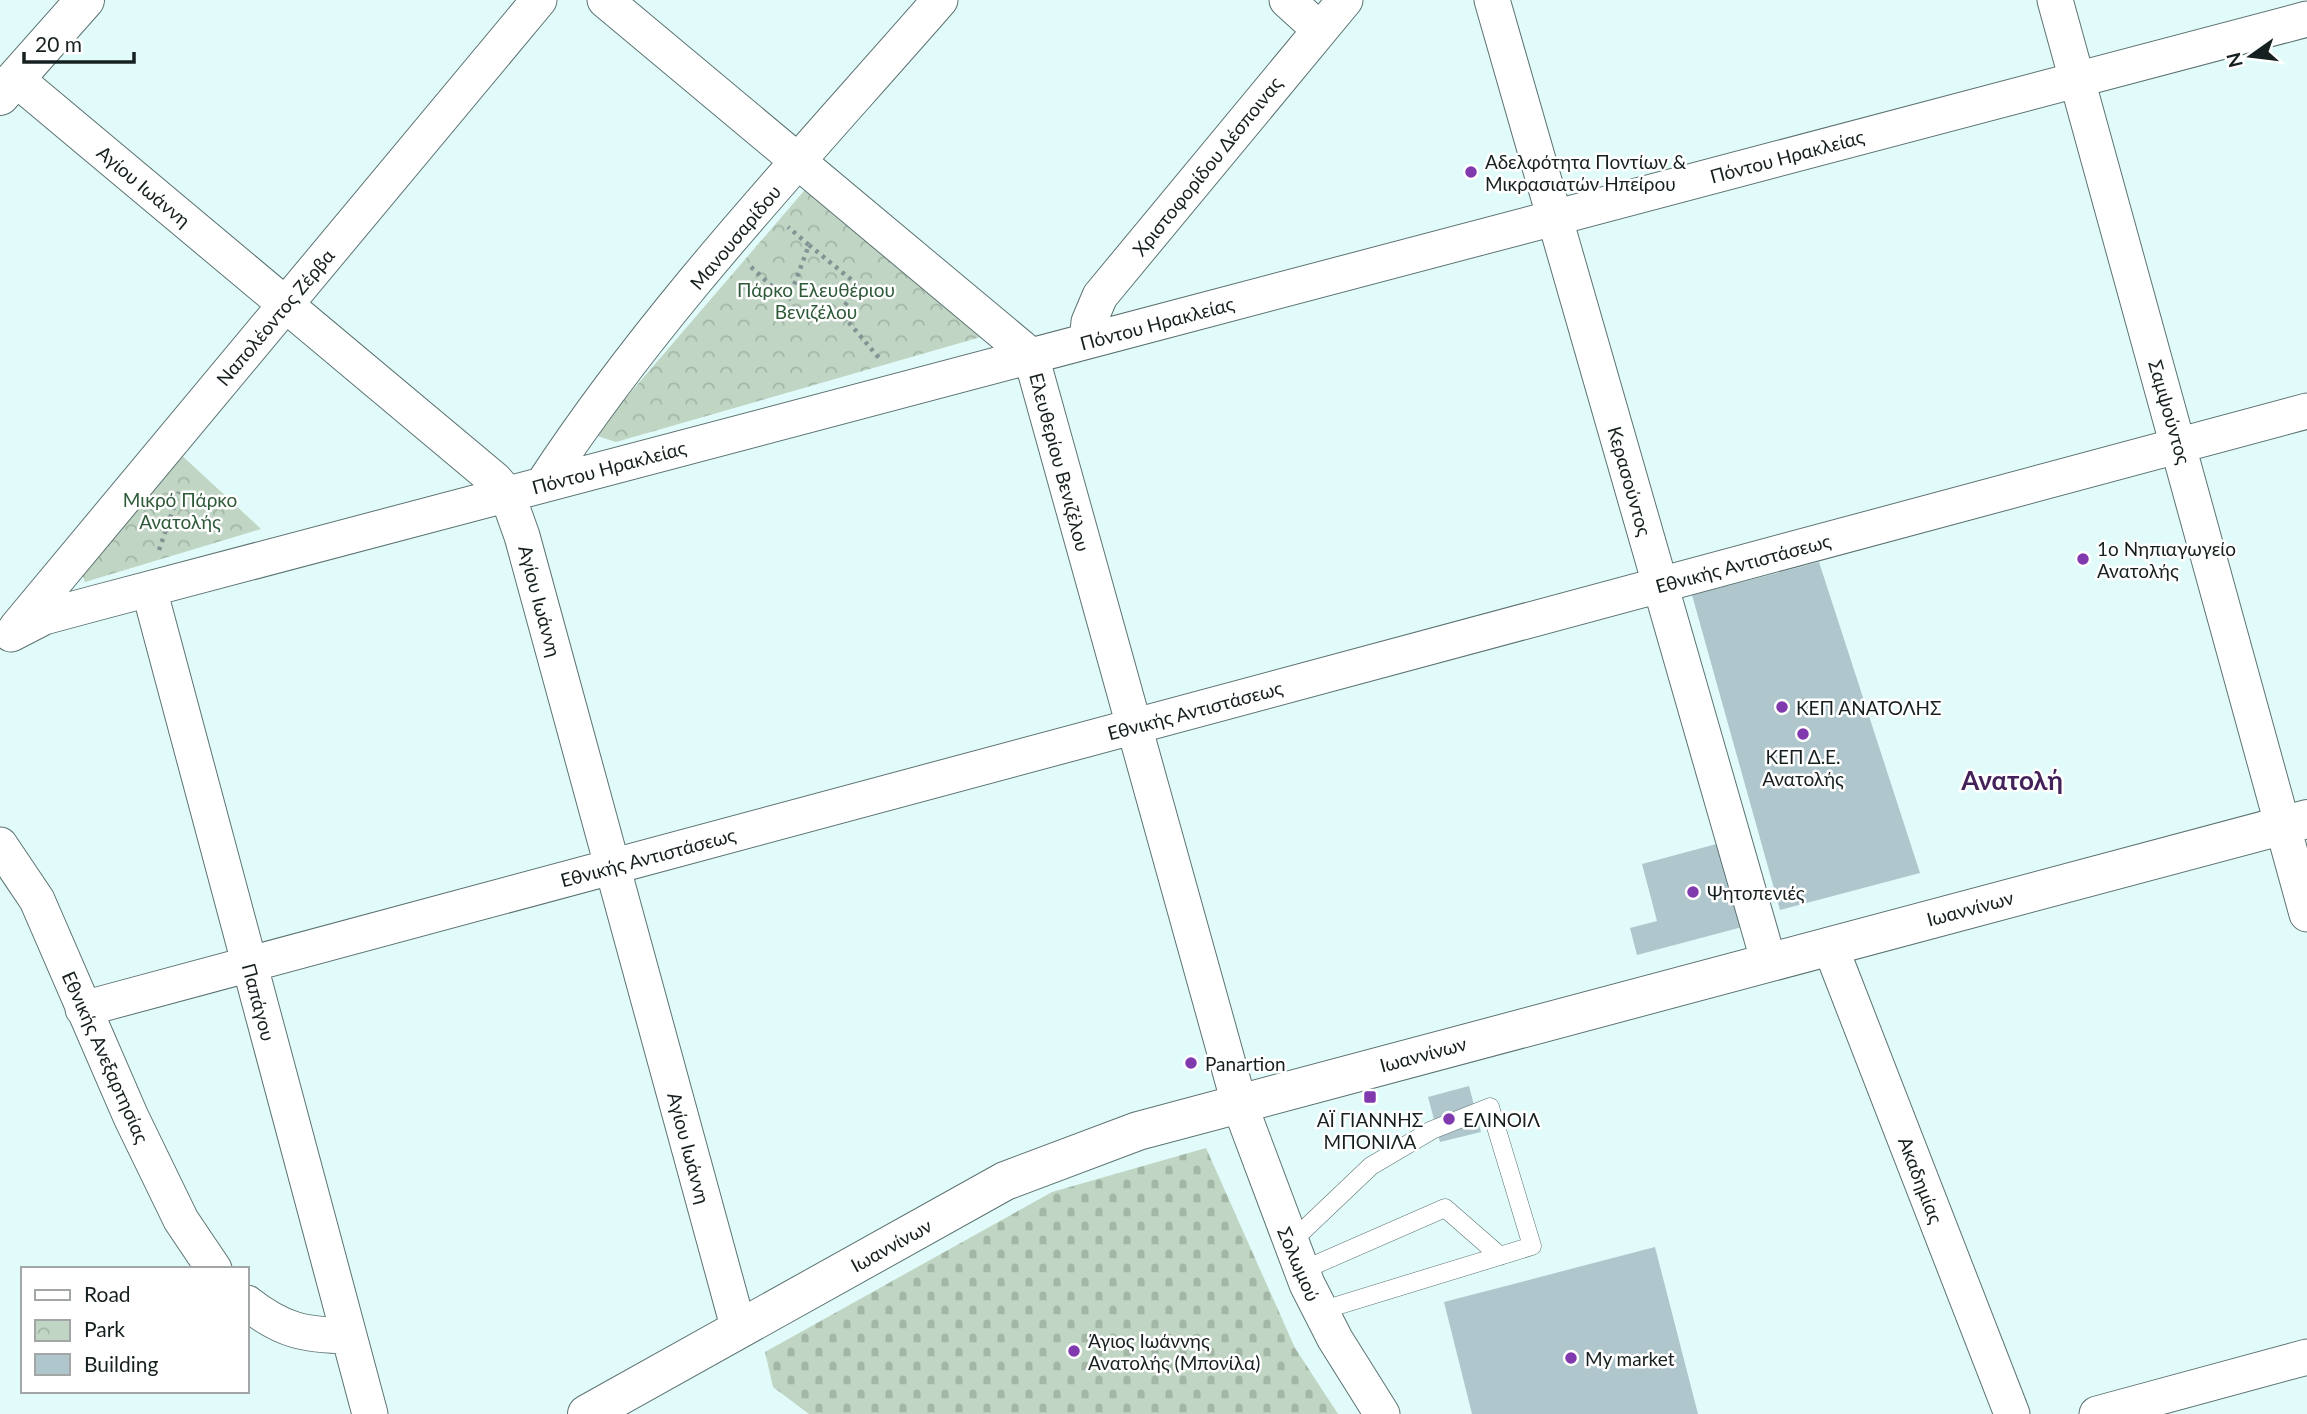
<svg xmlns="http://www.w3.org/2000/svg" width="2307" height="1414" viewBox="0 0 2307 1414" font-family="Lato,sans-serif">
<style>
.cemetery{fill:url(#cemetery-stones)}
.park{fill:url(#park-crowns)}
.building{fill:#afc6cd}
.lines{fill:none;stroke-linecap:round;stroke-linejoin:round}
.lane-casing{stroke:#5c7372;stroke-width:19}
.street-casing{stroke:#5c7372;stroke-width:37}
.secondary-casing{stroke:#5c7372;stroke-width:40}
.path{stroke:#829493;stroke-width:4.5;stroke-dasharray:3.5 5;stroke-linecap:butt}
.lane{stroke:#fff;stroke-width:18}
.street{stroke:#fff;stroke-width:35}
.secondary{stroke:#fff;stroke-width:38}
.poi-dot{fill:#803aae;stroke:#fff;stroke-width:2.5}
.labels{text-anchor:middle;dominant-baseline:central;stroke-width:5;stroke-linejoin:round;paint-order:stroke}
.street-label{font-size:19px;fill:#172020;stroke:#fff}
.poi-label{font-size:19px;fill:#172020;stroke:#fff;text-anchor:start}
.park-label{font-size:19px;fill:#2e5a39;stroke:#fff}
.district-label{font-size:26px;font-weight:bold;fill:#43225a;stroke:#fff}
</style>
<defs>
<pattern id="cemetery-stones" width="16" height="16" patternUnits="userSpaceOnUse" patternTransform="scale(1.75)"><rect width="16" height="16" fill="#c0d5c3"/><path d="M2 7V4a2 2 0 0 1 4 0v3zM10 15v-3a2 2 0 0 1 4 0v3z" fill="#a4b7a7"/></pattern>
<pattern id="park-crowns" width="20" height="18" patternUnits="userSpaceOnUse" patternTransform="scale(1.75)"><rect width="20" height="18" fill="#c0d5c3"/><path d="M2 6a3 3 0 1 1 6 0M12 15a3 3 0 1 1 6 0" fill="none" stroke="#a4b7a7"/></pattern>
</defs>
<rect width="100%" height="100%" fill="#e1fbfa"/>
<path class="cemetery" d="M1206 1148 1295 1348 1338 1414H809L773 1387 765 1352 1052 1192Z"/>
<path class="park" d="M809 185 981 337 616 442 594 435Z
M176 450 261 529 85 582 81 570Z"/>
<path class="building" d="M1819 562 1920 873 1780 910 1692 595Z
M1724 842 1746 926 1637 955 1630 928 1657 921 1642 864Z
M1469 1086 1481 1132 1440 1142 1428 1097Z
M1655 1247 1698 1414H1472L1444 1302Z"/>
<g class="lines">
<defs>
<path id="lane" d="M1289 1244 1371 1166 1432 1130 1490 1107 1532 1246 1320 1311
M1301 1271 1445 1208 1500 1256"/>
<path id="street" d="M605 0 1031 356 1239 1103 1307 1284 1335 1339 1382 1414
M1287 0 1319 29
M1492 0 1769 963
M2055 0 2307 914
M16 79 495 480 507 494 522 536 739 1330
M1087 341 1089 322 1100 296 1345 0
M543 484C657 310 803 157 940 0
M149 589 370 1414
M17 627 539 0
M11 634 44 617 96 603 2307 19
M0 845 37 900 131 1117 181 1220 214 1269
M1830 946 2012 1414
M83 1009 2307 411
M247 1303C283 1331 304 1335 349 1336
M2097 1414 2307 1357"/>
<path id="secondary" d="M0 96 85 0
M587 1414 1005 1181 1138 1131 2307 819"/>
</defs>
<use href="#lane" class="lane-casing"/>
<use href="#street" class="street-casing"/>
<use href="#secondary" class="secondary-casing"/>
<path class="path" d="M809 245 859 286 840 312 879 358
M751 267 788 301 809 245 788 227
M159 550 179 492"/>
<use href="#lane" class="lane"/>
<use href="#street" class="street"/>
<use href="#secondary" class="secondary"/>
</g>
<g class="poi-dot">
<circle cx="1471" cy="172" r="7"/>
<circle cx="2083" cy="559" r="7"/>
<circle cx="1782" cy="707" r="7"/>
<circle cx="1803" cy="734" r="7"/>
<circle cx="1693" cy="892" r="7"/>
<circle cx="1191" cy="1063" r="7"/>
<rect x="1363" y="1090" width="14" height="14" rx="3.5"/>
<circle cx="1449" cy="1119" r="7"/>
<circle cx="1074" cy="1351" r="7"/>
<circle cx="1571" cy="1358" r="7"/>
</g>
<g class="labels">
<g class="street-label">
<text transform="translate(1787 156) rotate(-15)">Πόντου Ηρακλείας</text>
<text transform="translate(1207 166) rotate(-51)">Χριστοφορίδου Δέσποινας</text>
<text transform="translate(144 186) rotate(40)">Αγίου Ιωάννη</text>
<text transform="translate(735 237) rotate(-50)">Μανουσαρίδου</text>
<text transform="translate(275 317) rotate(-50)">Ναπολέοντος Ζέρβα</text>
<text transform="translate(1157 323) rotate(-15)">Πόντου Ηρακλείας</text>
<text transform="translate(2170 412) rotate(74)">Σαμψούντος</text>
<text transform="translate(1060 462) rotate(75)">Ελευθερίου Βενιζέλου</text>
<text transform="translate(609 467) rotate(-15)">Πόντου Ηρακλείας</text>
<text transform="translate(1630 481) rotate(74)">Κερασούντος</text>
<text transform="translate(1743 563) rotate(-15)">Εθνικής Αντιστάσεως</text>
<text transform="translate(540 601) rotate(75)">Αγίου Ιωάννη</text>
<text transform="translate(1195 710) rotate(-15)">Εθνικής Αντιστάσεως</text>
<text transform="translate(648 857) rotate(-15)">Εθνικής Αντιστάσεως</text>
<text transform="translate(1970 908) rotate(-15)">Ιωαννίνων</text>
<text transform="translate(259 1002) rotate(75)">Παπάγου</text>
<text transform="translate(1423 1054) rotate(-15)">Ιωαννίνων</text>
<text transform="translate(106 1057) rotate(66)">Εθνικής Ανεξαρτησίας</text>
<text transform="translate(689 1148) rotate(75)">Αγίου Ιωάννη</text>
<text transform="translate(1921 1180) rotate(69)">Ακαδημίας</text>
<text transform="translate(891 1245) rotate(-29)">Ιωαννίνων</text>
<text transform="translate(1299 1264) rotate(67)">Σολωμού</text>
</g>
<g class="poi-label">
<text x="1485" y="161">Αδελφότητα Ποντίων &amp;<tspan x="1485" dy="22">Μικρασιατών Ηπείρου</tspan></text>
<text x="2097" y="548">1ο Νηπιαγωγείο<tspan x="2097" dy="22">Ανατολής</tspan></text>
<text x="1796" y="707">ΚΕΠ ΑΝΑΤΟΛΗΣ</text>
<text x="1803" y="756" text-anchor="middle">ΚΕΠ Δ.Ε.<tspan x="1803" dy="22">Ανατολής</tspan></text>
<text x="1707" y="892">Ψητοπενιές</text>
<text x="1205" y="1063">Panartion</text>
<text x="1370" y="1119" text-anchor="middle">ΑΪ ΓΙΑΝΝΗΣ<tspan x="1370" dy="22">ΜΠΟΝΙΛΑ</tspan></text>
<text x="1463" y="1119">ΕΛΙΝΟΙΛ</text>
<text x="1088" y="1340">Άγιος Ιωάννης<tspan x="1088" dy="22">Ανατολής (Μπονίλα)</tspan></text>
<text x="1585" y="1358">My market</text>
</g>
<g class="park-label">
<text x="816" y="289">Πάρκο Ελευθέριου<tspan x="816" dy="22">Βενιζέλου</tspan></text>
<text x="180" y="499">Μικρό Πάρκο<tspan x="180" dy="22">Ανατολής</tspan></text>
</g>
<g class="district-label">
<text x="2012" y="780">Ανατολή</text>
</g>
</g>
<rect x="21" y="1267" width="228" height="126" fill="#ffffff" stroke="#a2a6a6" stroke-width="2"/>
<rect x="35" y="1290" width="35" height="10" fill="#ffffff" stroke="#a2a6a6" stroke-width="2"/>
<text x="84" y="1302" font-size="21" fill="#172020">Road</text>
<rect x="35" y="1320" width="35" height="21" fill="url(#park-crowns)" stroke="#a2a6a6" stroke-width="2"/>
<text x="84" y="1337" font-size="21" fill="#172020">Park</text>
<rect x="35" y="1354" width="35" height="21" fill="#afc6cd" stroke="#a2a6a6" stroke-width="2"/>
<text x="84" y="1372" font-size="21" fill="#172020">Building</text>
<g transform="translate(2251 56) rotate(256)" stroke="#ffffff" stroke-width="5" paint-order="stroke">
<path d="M0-5L12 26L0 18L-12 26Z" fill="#172020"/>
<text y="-10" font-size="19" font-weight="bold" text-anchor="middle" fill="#172020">N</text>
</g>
<path d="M24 52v10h110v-10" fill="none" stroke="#172020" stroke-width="3.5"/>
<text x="35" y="52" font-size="21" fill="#172020" stroke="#ffffff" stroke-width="5" paint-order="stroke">20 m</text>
</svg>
